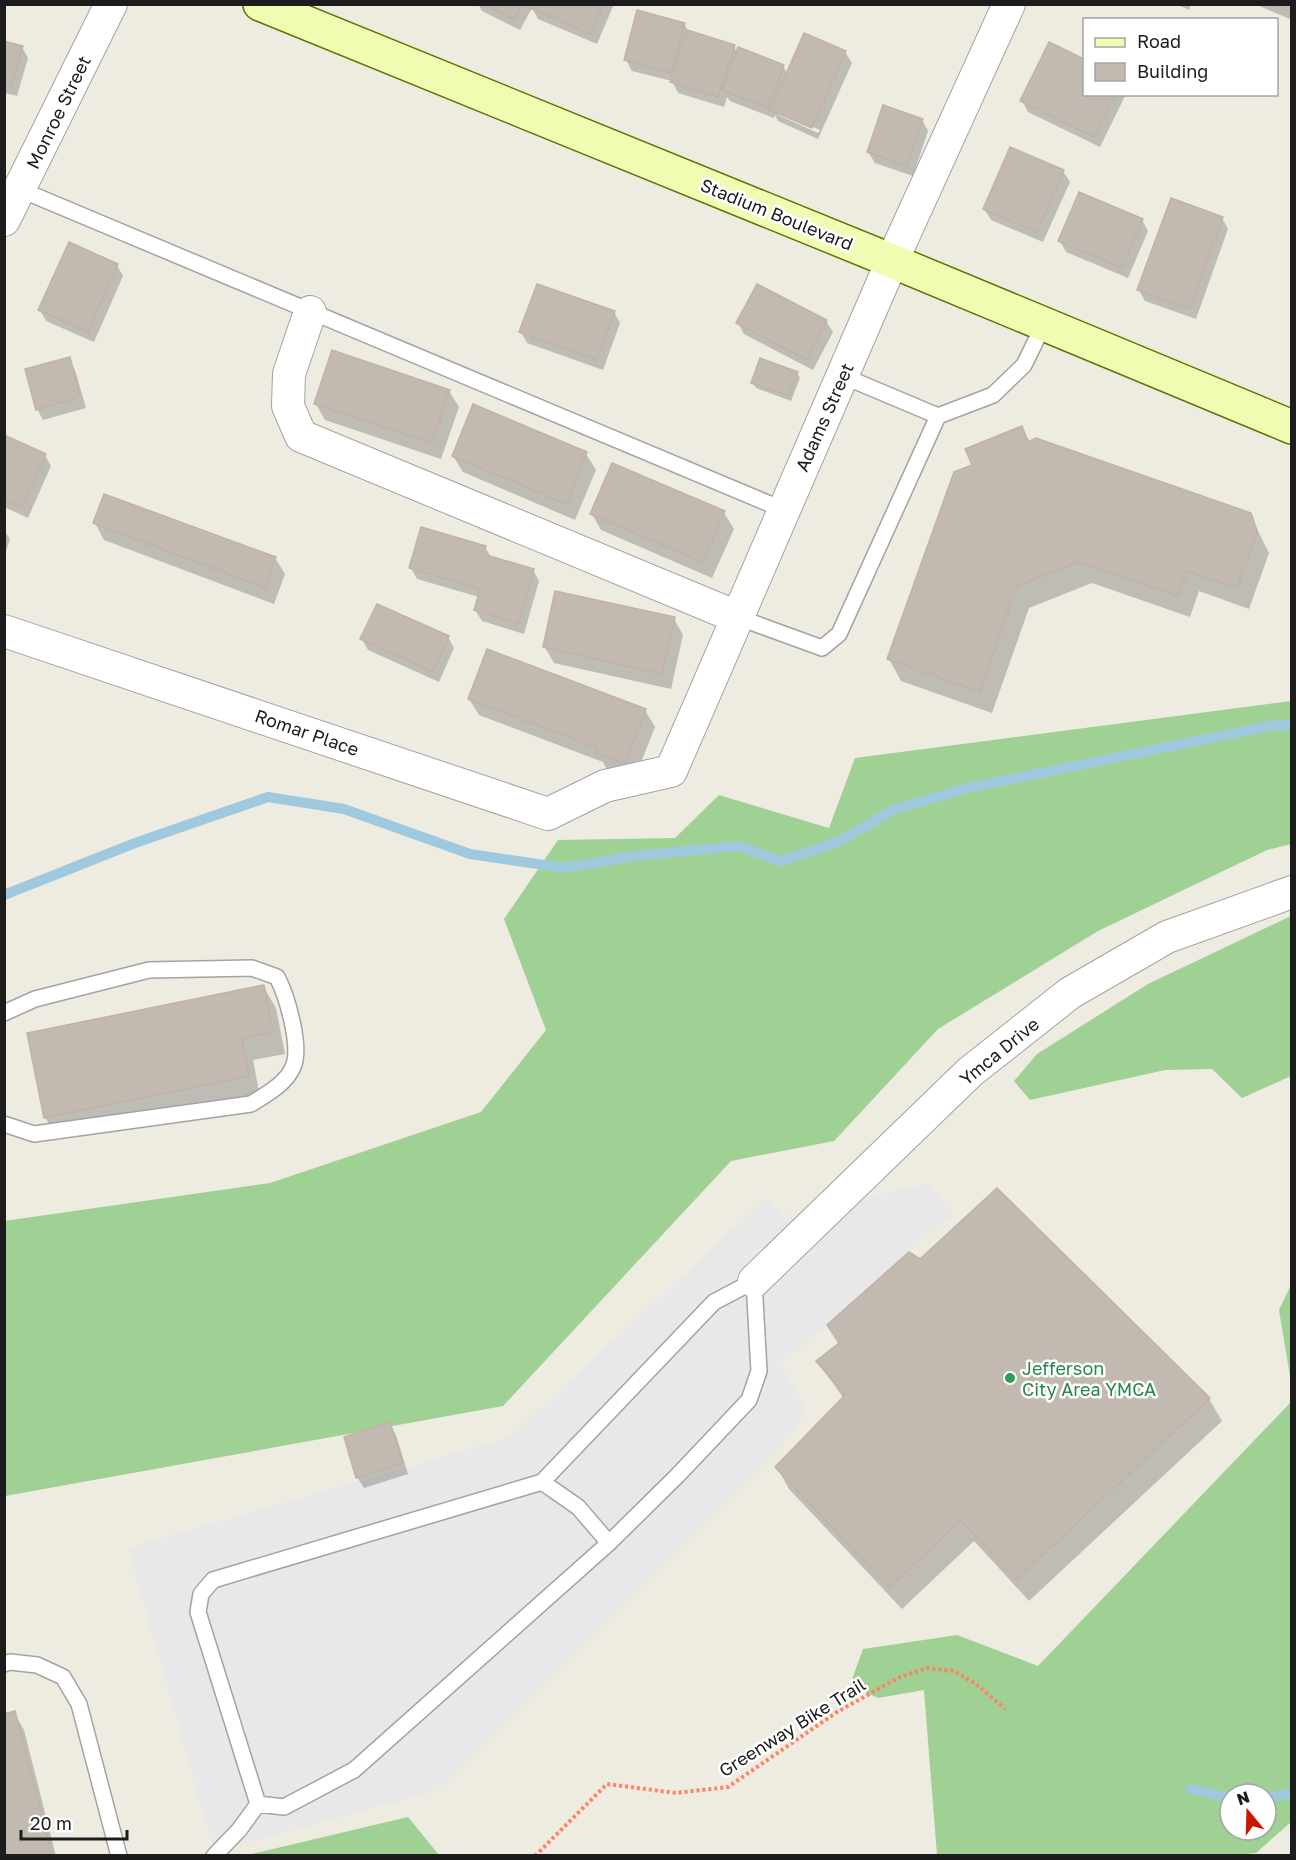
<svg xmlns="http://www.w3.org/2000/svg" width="1296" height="1860" viewBox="0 0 1296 1860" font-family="'Golos Text',sans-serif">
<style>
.forest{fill:#9fd094;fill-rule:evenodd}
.parking{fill:#e8e8e8}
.shadow{fill:#0003;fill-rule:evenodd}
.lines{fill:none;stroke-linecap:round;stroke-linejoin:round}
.stream{stroke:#9fc9de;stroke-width:10}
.building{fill:#c2bab1;stroke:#c0b3a3;stroke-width:1.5}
.service-casing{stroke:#a3a3a3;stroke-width:18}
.minor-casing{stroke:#a3a3a3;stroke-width:34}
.secondary-casing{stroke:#5d7700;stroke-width:36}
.path{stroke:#ff8362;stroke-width:4;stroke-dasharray:3 3;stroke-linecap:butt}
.service{stroke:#fff;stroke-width:15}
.minor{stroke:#fff;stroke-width:32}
.secondary{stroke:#f0fcb2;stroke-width:33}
.leisure-dot{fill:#2e9e5b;stroke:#fff;stroke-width:2}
.labels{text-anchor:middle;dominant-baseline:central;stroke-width:5;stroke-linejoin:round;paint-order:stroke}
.street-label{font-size:18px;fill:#1c1c1c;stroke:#fff}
.leisure-label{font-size:18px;fill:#27864d;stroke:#fff;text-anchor:start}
</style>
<rect width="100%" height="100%" fill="#eeebe1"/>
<path class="forest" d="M1291 701V844L1267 850 1098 931 938 1029 834 1141 731 1161 503 1406 5 1496 4 1221 270 1183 481 1112 546 1030 504 919 558 840 675 838 719 795 829 828 855 758Z
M1291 916V1076L1242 1098 1212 1069 1165 1070 1030 1100 1014 1081 1037 1054 1148 984Z
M1291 1285V1382L1279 1310Z
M1291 1402V1822L1256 1853 1220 1856 937 1855 924 1690 878 1698 850 1685 863 1649 957 1635 1038 1666ZM1230 1794H1266V1830H1230Z
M408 1817 439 1855H248Z"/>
<path class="parking" d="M927 1184 954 1213 781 1365 802 1402 801 1423 781 1447 439 1790 214 1852 128 1548 508 1438 767 1197 784 1216Z"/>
<path class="shadow" d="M478 4H614L597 44 538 19 532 8 520 30 482 11Z
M1176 4H1191L1189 10Z
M1256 4H1292V20L1257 5Z
M684 24 689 32 734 46 737 53 783 66 787 73 845 52 852 63 818 139 778 121 775 115 774 118 730 101 727 97 724 107 678 93 672 81 632 71 626 60ZM778 112 820 130 818 133 778 115Z
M4 42 22 47 28 58 17 96 4 93Z
M1050 44 1084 60V94H1126L1100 147 1028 112 1022 101Z
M922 120 928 131 913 176 875 163 868 152Z
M1063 171 1070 182 1043 242 991 220 984 209Z
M1222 218 1228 229 1196 319 1145 301 1139 290Z
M1142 220 1148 231 1128 278 1066 252 1060 241Z
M117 265 123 276 94 342 46 321 40 310Z
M614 312 620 323 603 370 527 343 521 332Z
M826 321 833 332 813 370 744 334 738 323Z
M69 359 75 370 86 408 43 420 37 409Z
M797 373 800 378 791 401 756 388 753 383Z
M449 391 459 407 441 459 325 420 316 404Z
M1022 428 1030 442 1250 515 1269 553 1249 609 1199 591 1190 617 1092 583 1029 608 992 713 901 681 889 659 974 466Z
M4 437 45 455 51 466 28 518 4 507Z
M586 454 596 470 575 520 463 472 453 456Z
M724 513 734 529 712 578 601 530 592 514Z
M95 523 275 558 285 574 274 604 104 540Z
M4 530 10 539 4 557Z
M485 547 491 557 533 570 539 581 524 634 482 621 475 610 479 597 417 579 411 568Z
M674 619 683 635 671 689 554 663 544 646Z
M448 637 454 648 439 682 368 650 362 639Z
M469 699 645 710 655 727 634 780 607 770 603 762 479 715Z
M263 986 276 1008 285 1054 253 1060 260 1097 58 1139 45 1117Z
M997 1190 1209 1399 1222 1421 1029 1601 974 1541 902 1609 789 1489 777 1467 844 1399 818 1362 840 1345 828 1325 921 1261Z
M389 1424 396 1435 408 1474 364 1488 357 1477Z
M14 1713 24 1730 56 1856H4Z"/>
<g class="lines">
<path class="stream" d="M4 895 135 843 268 797 344 809 470 854 564 868 635 856 738 846 781 861 838 842 895 809 968 788 1269 726 1292 725
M1191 1789 1230 1798
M1266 1798 1292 1793"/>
</g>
<path class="building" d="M484 4H522L514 20Z
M532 4H603L591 34 530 8Z
M1272 4H1292V13Z
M637 10 685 23 671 73 624 60Z
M687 30 735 45 718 97 670 82Z
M804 33 846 51 812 128 770 110Z
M4 41 23 46 11 86 4 84Z
M1049 42 1084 59V94H1115L1094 137 1020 101Z
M738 47 784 65 768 108 722 90Z
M883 105 923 119 907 166 867 152Z
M1010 147 1064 170 1037 232 983 209Z
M1079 192 1143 219 1122 268 1058 241Z
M1171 198 1223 217 1190 309 1137 290Z
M69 242 118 264 88 332 38 310Z
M537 284 615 311 597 360 519 332Z
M757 284 827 320 807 360 736 323Z
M332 350 450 390 432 443 314 404Z
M70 357 80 397 36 410 25 369Z
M760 358 798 372 789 396 751 383Z
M473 404 587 452 566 504 452 456Z
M1022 426 1028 442 1036 438 1251 513 1257 531 1237 588 1187 571 1178 596 1079 562 1017 586 980 692 887 659 954 472 972 465 965 449Z
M4 435 46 454 22 508 4 500Z
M612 463 725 511 703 562 590 514Z
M104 494 276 557 265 588 93 523Z
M421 527 486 546 483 554 534 569 518 624 474 610 480 589 409 568Z
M555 591 675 617 662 674 543 647Z
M377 604 449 636 433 672 360 639Z
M487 649 646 709 625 764 596 753 598 748 468 699Z
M264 985 273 1032 242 1039 249 1076 44 1118 27 1033Z
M997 1188 1210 1398 1016 1580 961 1520 889 1588 775 1467 845 1395 816 1361 839 1343 827 1325 909 1252 920 1259Z
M390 1422 403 1463 356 1478 344 1437Z
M15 1711 52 1855 49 1856H4V1714Z"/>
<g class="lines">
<defs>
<path id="service" d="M19 189 784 510
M843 376 938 416
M737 617 822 648 839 634 938 416 993 395 1024 365 1044 324
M4 1013 35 999 149 970 252 968 277 977C287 996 302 1047 293 1067 286 1084 265 1095 251 1104L34 1134 4 1124
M542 1482 714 1302 754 1281 759 1371 749 1400 678 1475 609 1543 354 1770 284 1807 258 1804 198 1612 201 1594 213 1580 542 1482 578 1507 609 1543
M4 1664 10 1662 37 1665 63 1677 79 1704 119 1856
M214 1856 239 1830 258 1804"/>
<path id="minor" d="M4 220 111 4
M310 312 289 374 288 406 301 436 737 617
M4 631 548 814 605 786 671 771 892 261 1009 4
M754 1281 970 1072 1070 993 1167 937 1292 892"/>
<path id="secondary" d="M260 4 892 261 1292 427"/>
</defs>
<use href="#service" class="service-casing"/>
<use href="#minor" class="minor-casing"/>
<use href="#secondary" class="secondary-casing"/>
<path class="path" d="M535 1856 607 1784 676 1793 728 1787 837 1712 900 1677 927 1668 954 1671 976 1684 1005 1709"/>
<use href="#service" class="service"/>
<use href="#minor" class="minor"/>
<use href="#secondary" class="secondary"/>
</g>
<circle class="leisure-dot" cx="1010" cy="1378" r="6"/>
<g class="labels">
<g class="street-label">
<text transform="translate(58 112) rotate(-64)">Monroe Street</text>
<text transform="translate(777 214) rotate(22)">Stadium Boulevard</text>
<text transform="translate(824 417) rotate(-66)">Adams Street</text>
<text transform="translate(307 732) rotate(19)">Romar Place</text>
<text transform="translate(999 1051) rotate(-39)">Ymca Drive</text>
<text transform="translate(792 1727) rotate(-32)">Greenway Bike Trail</text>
</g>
<g class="leisure-label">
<text x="1022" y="1368">Jefferson<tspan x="1022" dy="21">City Area YMCA</tspan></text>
</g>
</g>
<rect width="1296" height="1860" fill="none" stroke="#1c1c1c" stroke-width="12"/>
<rect x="1083" y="18" width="195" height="78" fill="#ffffff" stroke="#a4a4a4" stroke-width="1.5"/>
<rect x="1095" y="38" width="30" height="9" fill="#f0fcb2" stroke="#a4a4a4" stroke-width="1.5"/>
<text x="1137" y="48" font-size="18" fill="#1c1c1c">Road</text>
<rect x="1095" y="63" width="30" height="18" fill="#c2bab1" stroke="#a4a4a4" stroke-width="1.5"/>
<text x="1137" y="78" font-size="18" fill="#1c1c1c">Building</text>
<g transform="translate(1248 1812) rotate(341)"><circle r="28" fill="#ffffff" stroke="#a4a4a4" stroke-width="1.5"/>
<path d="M0-4.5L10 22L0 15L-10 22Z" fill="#c91600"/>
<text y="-9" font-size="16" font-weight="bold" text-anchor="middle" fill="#1c1c1c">N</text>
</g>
<path d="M21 1830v9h106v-9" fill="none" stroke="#1c1c1c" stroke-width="3"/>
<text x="30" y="1830" font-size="18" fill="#1c1c1c" stroke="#ffffff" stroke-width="4.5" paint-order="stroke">20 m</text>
</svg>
